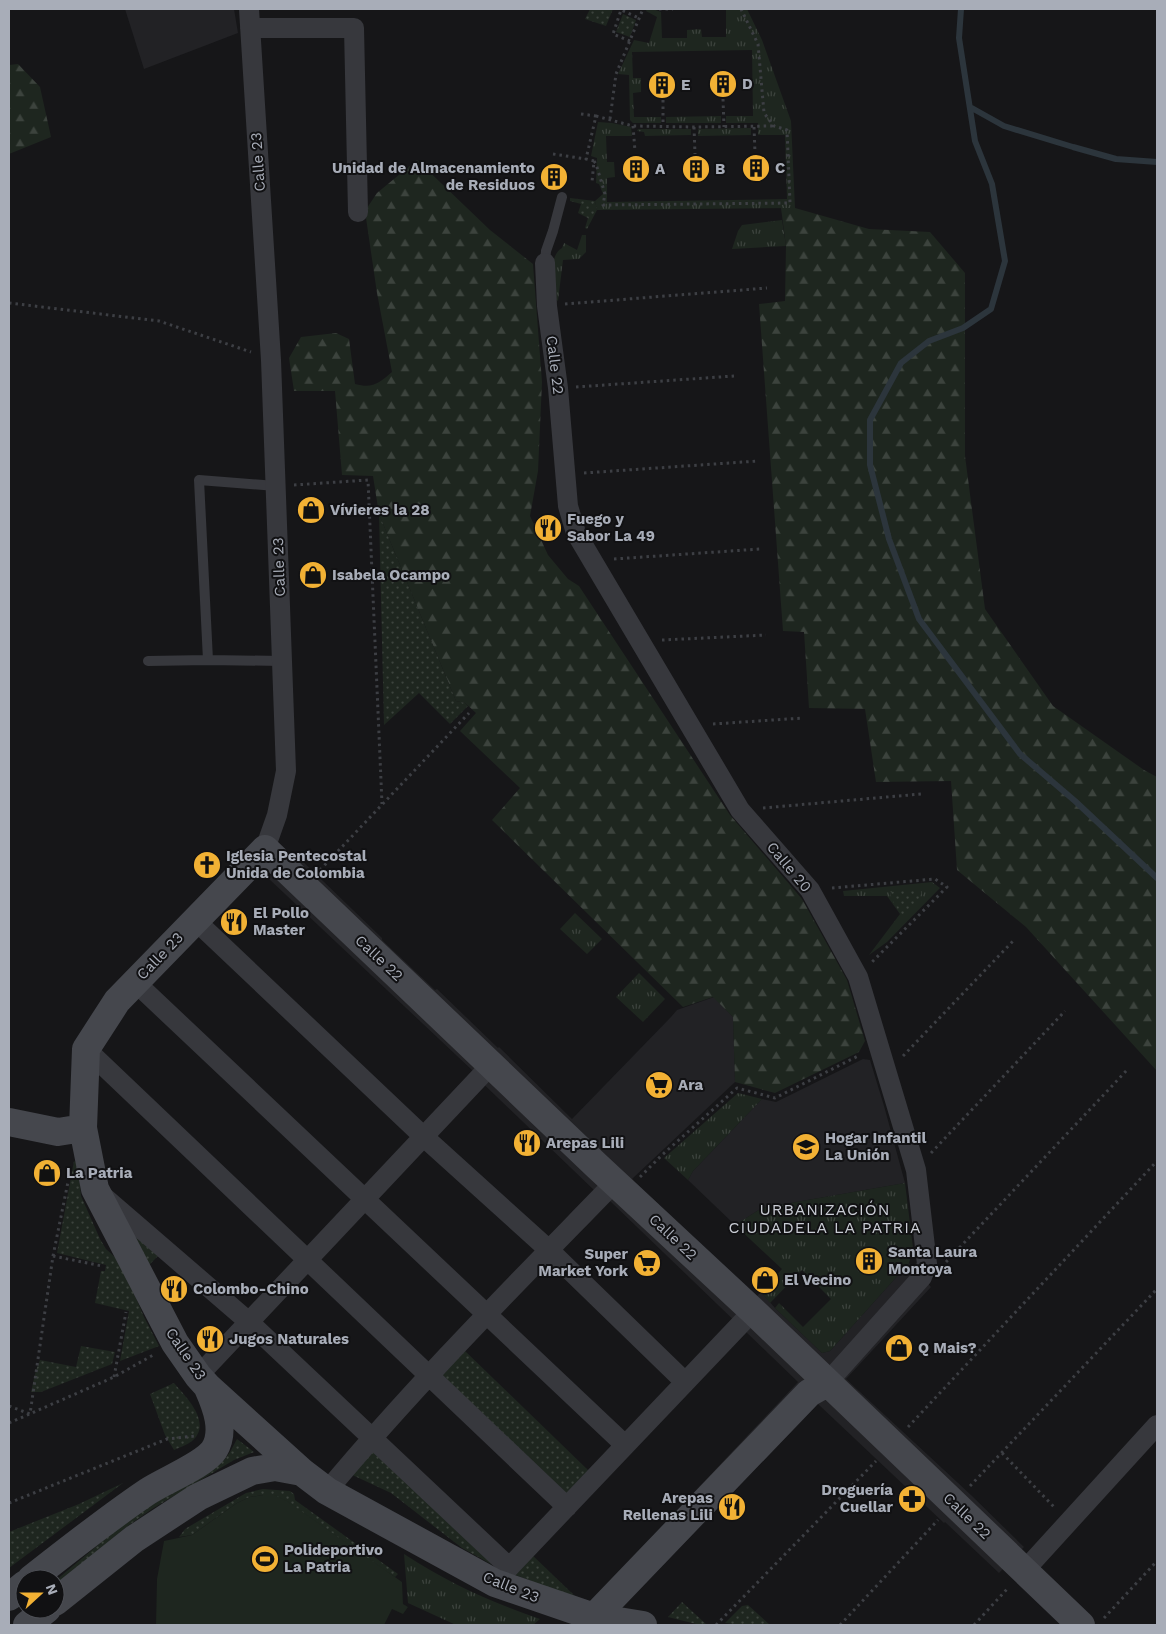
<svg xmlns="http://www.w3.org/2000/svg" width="1166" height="1634" viewBox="0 0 1166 1634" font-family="'Work Sans',sans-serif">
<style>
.built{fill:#222225}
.grass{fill:url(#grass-tufts)}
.forest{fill:url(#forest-firs)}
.park{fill:url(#park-dots)}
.pitch{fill:#1e261f}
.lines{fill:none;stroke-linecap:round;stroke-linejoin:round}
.stream{stroke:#2c353c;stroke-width:6}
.path{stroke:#3d3f44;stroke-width:3;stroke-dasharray:2.5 4;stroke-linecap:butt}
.lane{stroke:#37383d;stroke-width:10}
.street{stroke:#37383d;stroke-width:20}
.secondary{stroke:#45474d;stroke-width:28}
.labels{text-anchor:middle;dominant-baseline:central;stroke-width:4;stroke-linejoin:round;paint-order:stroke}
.poi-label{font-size:15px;font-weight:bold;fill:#a8adb8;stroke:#111113;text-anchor:start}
.street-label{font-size:15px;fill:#a8adb8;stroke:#111113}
.neighbourhood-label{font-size:16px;letter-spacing:1px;fill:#c9ccd4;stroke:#111113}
</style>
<defs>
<pattern id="grass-tufts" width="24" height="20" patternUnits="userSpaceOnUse" patternTransform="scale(1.25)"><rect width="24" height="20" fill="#1e261f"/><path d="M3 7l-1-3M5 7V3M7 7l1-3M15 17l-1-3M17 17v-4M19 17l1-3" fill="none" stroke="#3c433d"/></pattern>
<pattern id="forest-firs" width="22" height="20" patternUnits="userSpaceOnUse" patternTransform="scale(1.25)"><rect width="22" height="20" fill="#1e261f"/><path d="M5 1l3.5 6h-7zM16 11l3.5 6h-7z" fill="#3c433d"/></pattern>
<pattern id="park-dots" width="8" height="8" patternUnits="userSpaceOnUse" patternTransform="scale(1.25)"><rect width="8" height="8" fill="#1e261f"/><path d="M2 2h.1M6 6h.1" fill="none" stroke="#3c433d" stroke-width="1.8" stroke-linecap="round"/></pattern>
</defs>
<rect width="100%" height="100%" fill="#161618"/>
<path class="built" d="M125 9H234L238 33 144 69Z
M293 852 382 938V940L435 990 437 989 498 1048 499 1047 572 1119 671 1017 677 1010 714 997 733 1017 735 1082 632 1179 756 1297 761 1292 775 1308 822 1353 830 1351 909 1263 922 1277 931 1287 846 1379 971 1495 1024 1547 999 1573 945 1522 944 1523 818 1404 637 1592 618 1573 798 1382 610 1201 596 1192 472 1073 473 1071 268 878Z
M863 1059 870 1060 884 1106 905 1183 762 1208 735 1225 688 1180 693 1171 762 1099 776 1102Z"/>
<path class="grass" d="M647 9H653L661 12 662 38H687V30L701 29 702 37H726V9H747L762 40 791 121 795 208 597 210 595 201 603 194 599 184 596 183 597 158 591 156 598 122 612 123 631 127 632 136H606L607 162H614L615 177 607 178V202L787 199 785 135H758V123H726V116H753L752 50 632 52 633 78H641V92L633 93 634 117H661V123H633L630 120 629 75 618 74 634 40 649 43 657 17 646 11Z
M721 116V123H666V117Z
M751 128V135L698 136V129Z
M638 129H691V135L645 136 644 132 637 131Z
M782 220 786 246 732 249 738 231 742 225Z
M582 235H586V252L579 259 563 260 558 301 554 298V259C556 254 557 251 562 248L564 243 577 250Z
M932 882 940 888 887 942 869 955 900 914 887 896H844L843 891Z
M575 913 602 939 587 954 560 929Z
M639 973 665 999 643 1022 616 997Z
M738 1093 762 1099 693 1171 688 1180 664 1158Z
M905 1183 913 1248 909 1263 830 1351 822 1353 775 1308 779 1303 803 1327 831 1299 802 1270 770 1303 761 1292 782 1269 735 1225 762 1208Z
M404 1554C448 1583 491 1602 540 1619L533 1625H456L408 1603Z"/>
<path class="forest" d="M18 64 40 87 51 137 9 154V65Z
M417 160 490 230 533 264 542 382 538 471 530 516 548 555 568 579 579 586 730 815 802 899 847 980 865 1041 859 1052 775 1093 735 1082 733 1017 713 997 683 1007 492 820 520 788 460 731 476 713 465 703 456 701 379 514 373 476 342 475 335 391H294L289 358 301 337 336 333 349 339 355 384C373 389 379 383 392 372L377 293 365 211 377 193Z
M781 208H795L869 229 930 232 965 273V456L985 609 1053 706 1144 770 1157 777V1071L1026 927 957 870 951 781 876 782 865 709 809 708 804 632 783 631 759 304 785 301 786 246Z"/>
<path class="park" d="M590 9H613L606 26 585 19Z
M623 14 636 20 630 37 616 32Z
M570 198 595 201 597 210 587 229 585 228 588 218 578 213 581 204 570 201Z
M379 514 456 701 465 703 468 706 450 724 419 693 384 725Z
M917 889 922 892 917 903 904 919C898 907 893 906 890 892Z
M74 1161 78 1164 81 1196 100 1239 106 1249 117 1259 126 1274 144 1317 159 1346 120 1361 129 1311 95 1303 101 1271H105L106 1265 57 1253Z
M128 1227 159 1255 148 1266Z
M81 1346 115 1352 112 1364 41 1392H31L36 1370 40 1360 76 1367Z
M465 1351 589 1471 564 1498 439 1377Z
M174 1383C186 1397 213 1423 192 1441 187 1445 180 1447 174 1450L165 1435 150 1394Z
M237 1439 254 1452 234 1460 152 1509 125 1528 55 1586V1581L123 1524 150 1505 225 1459 230 1452Z
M373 1444 500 1569 462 1548 391 1493 346 1472Z
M123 1483 9 1568V1532L79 1504Z
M263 1489 290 1491 294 1494 295 1500 398 1574 395 1577 263 1495 250 1497 237 1503 192 1535 179 1537 185 1529 246 1493Z
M529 1552 577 1598 510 1573Z
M682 1602 707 1625H700L668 1617Z
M748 1605 770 1625H741L725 1623 742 1606Z"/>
<path class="pitch" d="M263 1495H274L287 1501 402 1582 403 1604 408 1607 403 1614 392 1609 384 1625H156L157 1579 164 1541 192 1535 237 1503 250 1497Z"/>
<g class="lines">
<path class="stream" d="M961 9 959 38 975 141 992 184 1005 261 991 309 963 328 929 341 901 363 870 420V465L889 539 919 619 1020 754 1075 801 1157 878
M970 107 1004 126 1073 147 1116 159 1157 162"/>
<path class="path" d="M659 9H673
M630 41 613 34 621 10 639 18
M723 99 724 127
M663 100V126
M581 114 596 116 586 159 594 161 592 182
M596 116 633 126 694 127 773 126
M610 119 616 74 643 9
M633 126 635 151
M694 127 695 154
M754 127 755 153
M553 154 586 159
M594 161 596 164 605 194 603 205 790 203 787 130 774 126 764 113 758 44 741 9
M9 303 159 321 251 352
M565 304 767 288
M576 387 734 376
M584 473 758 461
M294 485 368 480 382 804
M614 559 760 549
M662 640 766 635
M713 724 803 718
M763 808 921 794
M320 870 469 713
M832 888 935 879 947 887 872 962
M903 1056 1014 940
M931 1153 1065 1011
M640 1177 662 1155 737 1088 775 1098 860 1055
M53 1256 102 1266
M946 1262 1128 1069
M114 1377 126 1312
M9 1406 30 1414 53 1256 68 1182
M9 1423 114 1377 155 1354
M908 1427 1157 1161
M1002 1453 1055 1508
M970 1486 1157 1289
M9 1503 167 1439 195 1436
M1104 1618 1157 1561
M716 1625 876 1461
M840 1625 938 1520
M974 1625 1008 1588"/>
<path class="lane" d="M545 263 546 251 553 231 562 197
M276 486 199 480 208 660 282 661
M148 661 208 660"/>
<path class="street" d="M249 9 271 360 286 771 277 815 265 849
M250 28H354L358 212
M545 263 547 306 558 388 568 506 576 533 740 810 810 890 858 977 916 1170 927 1264 922 1277 827 1383
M195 920 424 1137 549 1250 685 1382
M135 982 625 1445
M86 1049 567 1507
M103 1196 249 1322 509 1567
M198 1376 492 1064
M327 1491C417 1383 517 1283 615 1182
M1024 1571 1157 1425
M501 1576 753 1311"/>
<path class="secondary" d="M9 1122 58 1132 83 1128
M31 1579C69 1549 107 1519 147 1492 163 1481 204 1465 214 1450 226 1431 216 1406 208 1388
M9 1597 25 1584
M55 1602 134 1539 198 1497 252 1471 275 1467 302 1472
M594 1617 809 1393 827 1383
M27 1625 47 1609
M643 1625 594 1617 495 1583 327 1491 302 1472 208 1387 198 1376 175 1343 95 1189 83 1128 86 1049 117 1001 265 849 597 1166 753 1311 1081 1625"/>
</g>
<defs>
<symbol id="building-disc" viewBox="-11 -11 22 22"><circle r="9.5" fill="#f2b134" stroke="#111113"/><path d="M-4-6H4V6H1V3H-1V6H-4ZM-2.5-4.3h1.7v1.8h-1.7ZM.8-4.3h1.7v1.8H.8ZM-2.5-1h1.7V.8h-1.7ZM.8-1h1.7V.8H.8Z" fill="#111"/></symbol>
<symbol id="shop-disc" viewBox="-11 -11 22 22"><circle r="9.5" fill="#f2b134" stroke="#111113"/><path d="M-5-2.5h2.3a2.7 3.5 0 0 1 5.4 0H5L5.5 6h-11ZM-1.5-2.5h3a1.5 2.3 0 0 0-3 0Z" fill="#111"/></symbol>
<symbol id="restaurant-disc" viewBox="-11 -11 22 22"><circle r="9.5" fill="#f2b134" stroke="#111113"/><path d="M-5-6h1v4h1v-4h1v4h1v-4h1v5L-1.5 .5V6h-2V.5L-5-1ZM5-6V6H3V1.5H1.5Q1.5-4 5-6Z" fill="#111"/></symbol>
<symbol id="church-disc" viewBox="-11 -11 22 22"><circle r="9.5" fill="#f2b134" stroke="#111113"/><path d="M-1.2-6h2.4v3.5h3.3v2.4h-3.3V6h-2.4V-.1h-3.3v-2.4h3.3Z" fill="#111"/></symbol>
<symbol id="supermarket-disc" viewBox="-11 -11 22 22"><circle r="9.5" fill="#f2b134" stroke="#111113"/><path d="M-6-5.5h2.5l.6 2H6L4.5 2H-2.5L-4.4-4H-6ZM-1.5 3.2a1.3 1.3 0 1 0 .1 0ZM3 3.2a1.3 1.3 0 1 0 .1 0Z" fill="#111"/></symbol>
<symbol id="school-disc" viewBox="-11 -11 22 22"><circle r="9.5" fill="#f2b134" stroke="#111113"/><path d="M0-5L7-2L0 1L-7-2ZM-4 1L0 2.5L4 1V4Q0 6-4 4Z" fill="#111"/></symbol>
<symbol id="pharmacy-disc" viewBox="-11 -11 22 22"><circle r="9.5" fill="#f2b134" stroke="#111113"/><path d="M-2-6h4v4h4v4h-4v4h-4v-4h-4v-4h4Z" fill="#111"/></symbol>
<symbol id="stadium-disc" viewBox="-11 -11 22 22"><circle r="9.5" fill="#f2b134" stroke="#111113"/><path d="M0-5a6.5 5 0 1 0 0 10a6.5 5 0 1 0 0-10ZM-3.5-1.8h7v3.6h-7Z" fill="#111"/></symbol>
</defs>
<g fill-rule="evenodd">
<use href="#building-disc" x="707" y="68" width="32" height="32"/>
<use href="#building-disc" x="646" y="69" width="32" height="32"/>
<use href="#building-disc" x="740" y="152" width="32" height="32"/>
<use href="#building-disc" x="620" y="153" width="32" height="32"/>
<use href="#building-disc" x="680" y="153" width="32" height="32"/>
<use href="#building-disc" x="538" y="161" width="32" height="32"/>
<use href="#shop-disc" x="295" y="494" width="32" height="32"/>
<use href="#restaurant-disc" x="532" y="512" width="32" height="32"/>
<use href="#shop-disc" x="297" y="559" width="32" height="32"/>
<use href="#church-disc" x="191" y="849" width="32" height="32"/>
<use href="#restaurant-disc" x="218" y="906" width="32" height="32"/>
<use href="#supermarket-disc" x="643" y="1069" width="32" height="32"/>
<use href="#restaurant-disc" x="511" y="1127" width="32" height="32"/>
<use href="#school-disc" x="790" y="1131" width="32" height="32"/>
<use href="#shop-disc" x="31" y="1157" width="32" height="32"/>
<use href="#building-disc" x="853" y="1245" width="32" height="32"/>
<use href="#supermarket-disc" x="631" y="1247" width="32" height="32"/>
<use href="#shop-disc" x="749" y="1264" width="32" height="32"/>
<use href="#restaurant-disc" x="158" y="1273" width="32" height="32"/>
<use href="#restaurant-disc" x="194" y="1323" width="32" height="32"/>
<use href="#shop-disc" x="883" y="1332" width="32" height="32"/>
<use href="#pharmacy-disc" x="896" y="1483" width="32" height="32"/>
<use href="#restaurant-disc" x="716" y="1491" width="32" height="32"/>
<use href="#stadium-disc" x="249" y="1543" width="32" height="32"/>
</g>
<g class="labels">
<g class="poi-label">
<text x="742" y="84">D</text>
<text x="681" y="85">E</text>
<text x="535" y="168" text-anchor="end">Unidad de Almacenamiento<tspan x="535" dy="17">de Residuos</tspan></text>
<text x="775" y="168">C</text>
<text x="655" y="169">A</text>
<text x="715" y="169">B</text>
<text x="330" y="510">Vívieres la 28</text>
<text x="567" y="519">Fuego y<tspan x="567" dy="17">Sabor La 49</tspan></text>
<text x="332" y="575">Isabela Ocampo</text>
<text x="226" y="856">Iglesia Pentecostal<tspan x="226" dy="17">Unida de Colombia</tspan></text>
<text x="253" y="913">El Pollo<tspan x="253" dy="17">Master</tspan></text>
<text x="678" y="1085">Ara</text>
<text x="825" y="1138">Hogar Infantil<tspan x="825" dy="17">La Unión</tspan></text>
<text x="546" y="1143">Arepas Lili</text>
<text x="66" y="1173">La Patria</text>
<text x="888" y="1252">Santa Laura<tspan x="888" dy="17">Montoya</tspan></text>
<text x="628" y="1254" text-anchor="end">Super<tspan x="628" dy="17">Market York</tspan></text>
<text x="784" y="1280">El Vecino</text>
<text x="193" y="1289">Colombo-Chino</text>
<text x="229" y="1339">Jugos Naturales</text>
<text x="918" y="1348">Q Mais?</text>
<text x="893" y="1490" text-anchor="end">Droguería<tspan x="893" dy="17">Cuellar</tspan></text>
<text x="713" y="1498" text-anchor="end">Arepas<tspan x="713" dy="17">Rellenas Lili</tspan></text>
<text x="284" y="1550">Polideportivo<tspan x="284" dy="17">La Patria</tspan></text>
</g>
<g class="street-label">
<text transform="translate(258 162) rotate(-94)">Calle 23</text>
<text transform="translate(555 365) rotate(83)">Calle 22</text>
<text transform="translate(279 567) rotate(-92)">Calle 23</text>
<text transform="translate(789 867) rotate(50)">Calle 20</text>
<text transform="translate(160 956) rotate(-46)">Calle 23</text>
<text transform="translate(379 958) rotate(43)">Calle 22</text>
<text transform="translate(673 1237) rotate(43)">Calle 22</text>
<text transform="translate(186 1354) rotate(56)">Calle 23</text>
<text transform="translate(967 1516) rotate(44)">Calle 22</text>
<text transform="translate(511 1587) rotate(22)">Calle 23</text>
</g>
<g class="neighbourhood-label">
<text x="825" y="1209">URBANIZACIÓN<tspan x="825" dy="18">CIUDADELA LA PATRIA</tspan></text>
</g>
</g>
<rect width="1166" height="1634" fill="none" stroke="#a8adb8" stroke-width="20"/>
<g transform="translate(40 1594) rotate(69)"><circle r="24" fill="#111113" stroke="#4d4f55"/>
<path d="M0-4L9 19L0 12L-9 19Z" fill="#f2b134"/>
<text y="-8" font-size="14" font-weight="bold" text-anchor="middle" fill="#a8adb8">N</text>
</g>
</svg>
